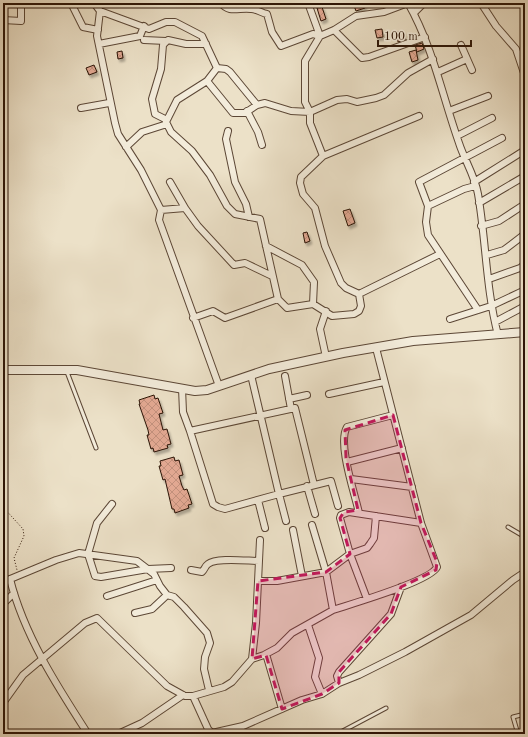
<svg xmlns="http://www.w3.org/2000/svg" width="528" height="737" viewBox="0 0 528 737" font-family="'Old Standard TT',serif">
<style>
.building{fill:url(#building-cross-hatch);stroke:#2c1406;filter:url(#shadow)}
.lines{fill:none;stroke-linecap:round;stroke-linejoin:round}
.service-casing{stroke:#5c4736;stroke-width:5}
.minor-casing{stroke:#5c4736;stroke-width:8}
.tertiary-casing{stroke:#5c4736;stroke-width:10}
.path{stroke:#2c1406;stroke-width:1;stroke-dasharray:1 2;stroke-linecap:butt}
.service{stroke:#f3ecdb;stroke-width:3}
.minor{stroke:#f3ecdb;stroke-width:6}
.tertiary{stroke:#f3ecdb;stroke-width:8}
.marked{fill:#c2185b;fill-opacity:0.2;stroke:#c2185b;stroke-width:3;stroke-dasharray:8 5;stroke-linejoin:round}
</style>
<defs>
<pattern id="building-cross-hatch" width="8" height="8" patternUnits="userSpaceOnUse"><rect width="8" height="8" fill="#e3a993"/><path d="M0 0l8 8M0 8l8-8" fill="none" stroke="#c3917d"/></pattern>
<filter id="shadow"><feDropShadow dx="2" dy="3" stdDeviation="1" flood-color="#0004"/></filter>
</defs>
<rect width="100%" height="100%" fill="#ece1c8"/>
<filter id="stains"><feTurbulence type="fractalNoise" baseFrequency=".005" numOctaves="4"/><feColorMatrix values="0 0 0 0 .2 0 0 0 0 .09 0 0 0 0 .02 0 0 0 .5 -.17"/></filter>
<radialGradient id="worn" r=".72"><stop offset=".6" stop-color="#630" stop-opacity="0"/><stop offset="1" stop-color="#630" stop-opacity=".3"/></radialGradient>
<path class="building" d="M353 3H363L365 8 356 11Z
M322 7 326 19 321 21 317 8Z
M382 29 383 37 377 38 375 30Z
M403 31 405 40 398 42 397 32Z
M422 43 424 49 417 52 415 45Z
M416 50 418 60 412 62 409 52Z
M122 51 123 58 118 59 117 52Z
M94 65 97 72 89 75 86 68Z
M350 209 355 223 348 226 343 211Z
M307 232 310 241 305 243 303 233Z
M154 395 155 399 158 398 163 413 159 414 163 430 167 429 171 444 167 445 168 448 154 452 153 448 151 449 147 435H149L148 430 139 404H140L139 400Z
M174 457 175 461 179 460 183 475 179 476 182 486 184 490 187 489 192 504 188 505 189 508 175 513 174 509H172L165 479 163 480 159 466H161L160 461Z"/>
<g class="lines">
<defs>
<path id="service" d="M67 372 96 448
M508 527 525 537
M337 734 386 708
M518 734 513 717 525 714"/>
<path id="minor" d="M71 3 83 27 98 30
M94 3 100 11 97 36 115 123 118 134 141 170 161 210 159 220 219 386
M221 3C229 14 240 7 251 9 256 9 262 13 267 14L272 32 281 46 313 34 320 36
M308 3 320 36
M408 3C433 47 442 95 459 143 464 159 475 176 478 194 486 240 486 290 498 335
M408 3 384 12 356 16 334 30 320 36 305 61V102L310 112 337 100 347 99 357 102 376 98 384 95 408 73 433 59
M481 3 496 26 516 49 525 76
M100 11 149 29 166 22H175L202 36 217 68 207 81 233 113H245L257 105 265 103 291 111 310 112V123L323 156 419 116
M414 13 424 3
M3 20 21 21V3
M334 30 362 58 369 57 425 37
M144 40 166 41
M99 44 140 36 144 26
M461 45 472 70
M217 68 226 69 230 72 257 105
M438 72 467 59
M207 81 177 100 166 122 171 132 192 151 210 175 227 206 235 214 260 219 278 299 287 308 313 304 332 316 354 314 359 311 361 306 359 294 440 254
M81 108 109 103
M247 111 258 132 262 145
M449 111 488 96
M167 120 155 114 152 99 161 69 163 45 168 40 186 44H206
M228 131 226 139 235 182 246 204 249 217
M457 136 492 118
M126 147 142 132 167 124
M323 156 301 177 300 183 303 194 315 208 325 246 341 283 346 288 359 294
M170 182 185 208
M474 182 525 150
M479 203 525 176
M428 206 464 189 475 186
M161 210 185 208 198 226 234 265 245 263 272 276
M481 226 499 221 525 204
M266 246 302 265 314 282 313 304
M487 255 504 250 525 234
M489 279 520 268 525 264
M478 310 428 235 426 222 428 206 419 182 502 138
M326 311 320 329 326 357
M193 318 213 311 225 318 278 299
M450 319 491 306 525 290
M495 322 525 306
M251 375 279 494 331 481 338 506
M285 376 291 409
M182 388 183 412 190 431
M329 394 384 382
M289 399 307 395
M347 462 402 448
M351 479 412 487
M307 486 315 514
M258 500 265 528
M112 504 97 523 88 554 95 576 101 577 148 569 171 568
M359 513C355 494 337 443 347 427L393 415
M286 521 279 494 225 509 218 507 213 504 190 431 295 408 314 485
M293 530 302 576
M191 570 202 572C205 569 205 566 208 564 216 557 248 561 259 561
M10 579C24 635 57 686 88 734
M258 581H277L326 572 350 554 367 548 370 544 374 538 376 516
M3 582 56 560 79 553 137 561 154 574 160 586 167 595 174 597 184 607 207 633 210 643 205 657 204 669 209 690
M107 596 157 580
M367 599 350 554 340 518 341 515 349 512 421 523
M3 604 14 593
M333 610C351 604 431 581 437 567L421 523 376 348
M135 613 152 609 167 595
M308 625 319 658 315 677 322 694
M266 654 282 709
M252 659 264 655 277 648 292 633 333 610 326 572 312 525
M339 683 337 676 339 672 391 614 401 587
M193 696 224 687 232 682 252 659 256 623 260 540
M3 703 23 675 85 623 97 618 167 686 185 696H193L208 729 212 733 243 726 302 700 322 694 339 683 359 675 405 652 471 615 513 580 525 572
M118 734 142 723 183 695"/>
<path id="tertiary" d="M3 370H77L195 391 207 390 269 369 343 353 413 341 525 332"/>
</defs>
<use href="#service" class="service-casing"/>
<use href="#minor" class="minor-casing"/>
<use href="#tertiary" class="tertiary-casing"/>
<path class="path" d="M3 507 23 529 24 536 14 558 17 570"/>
<use href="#service" class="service"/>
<use href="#minor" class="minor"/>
<use href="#tertiary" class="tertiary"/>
</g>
<path class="marked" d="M393 415 421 523 437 562 436 570 401 587 391 614 339 672V683L322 694 282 709 266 655 252 659 258 581 326 572 350 554 340 518 344 512 358 510 346 458 345 430Z"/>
<rect width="528" height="737" fill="none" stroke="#ece1c8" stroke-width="16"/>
<rect x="4" y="4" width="520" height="729" fill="none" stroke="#2c1406" stroke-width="2"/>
<rect x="8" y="8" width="512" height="721" fill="none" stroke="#2c1406"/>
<path d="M378 40v6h93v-6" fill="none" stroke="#2c1406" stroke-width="2"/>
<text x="384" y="40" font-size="12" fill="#2c1406" stroke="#f3ecdb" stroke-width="3" paint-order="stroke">100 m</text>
<rect width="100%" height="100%" filter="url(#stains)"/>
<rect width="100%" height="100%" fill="url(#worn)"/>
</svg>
